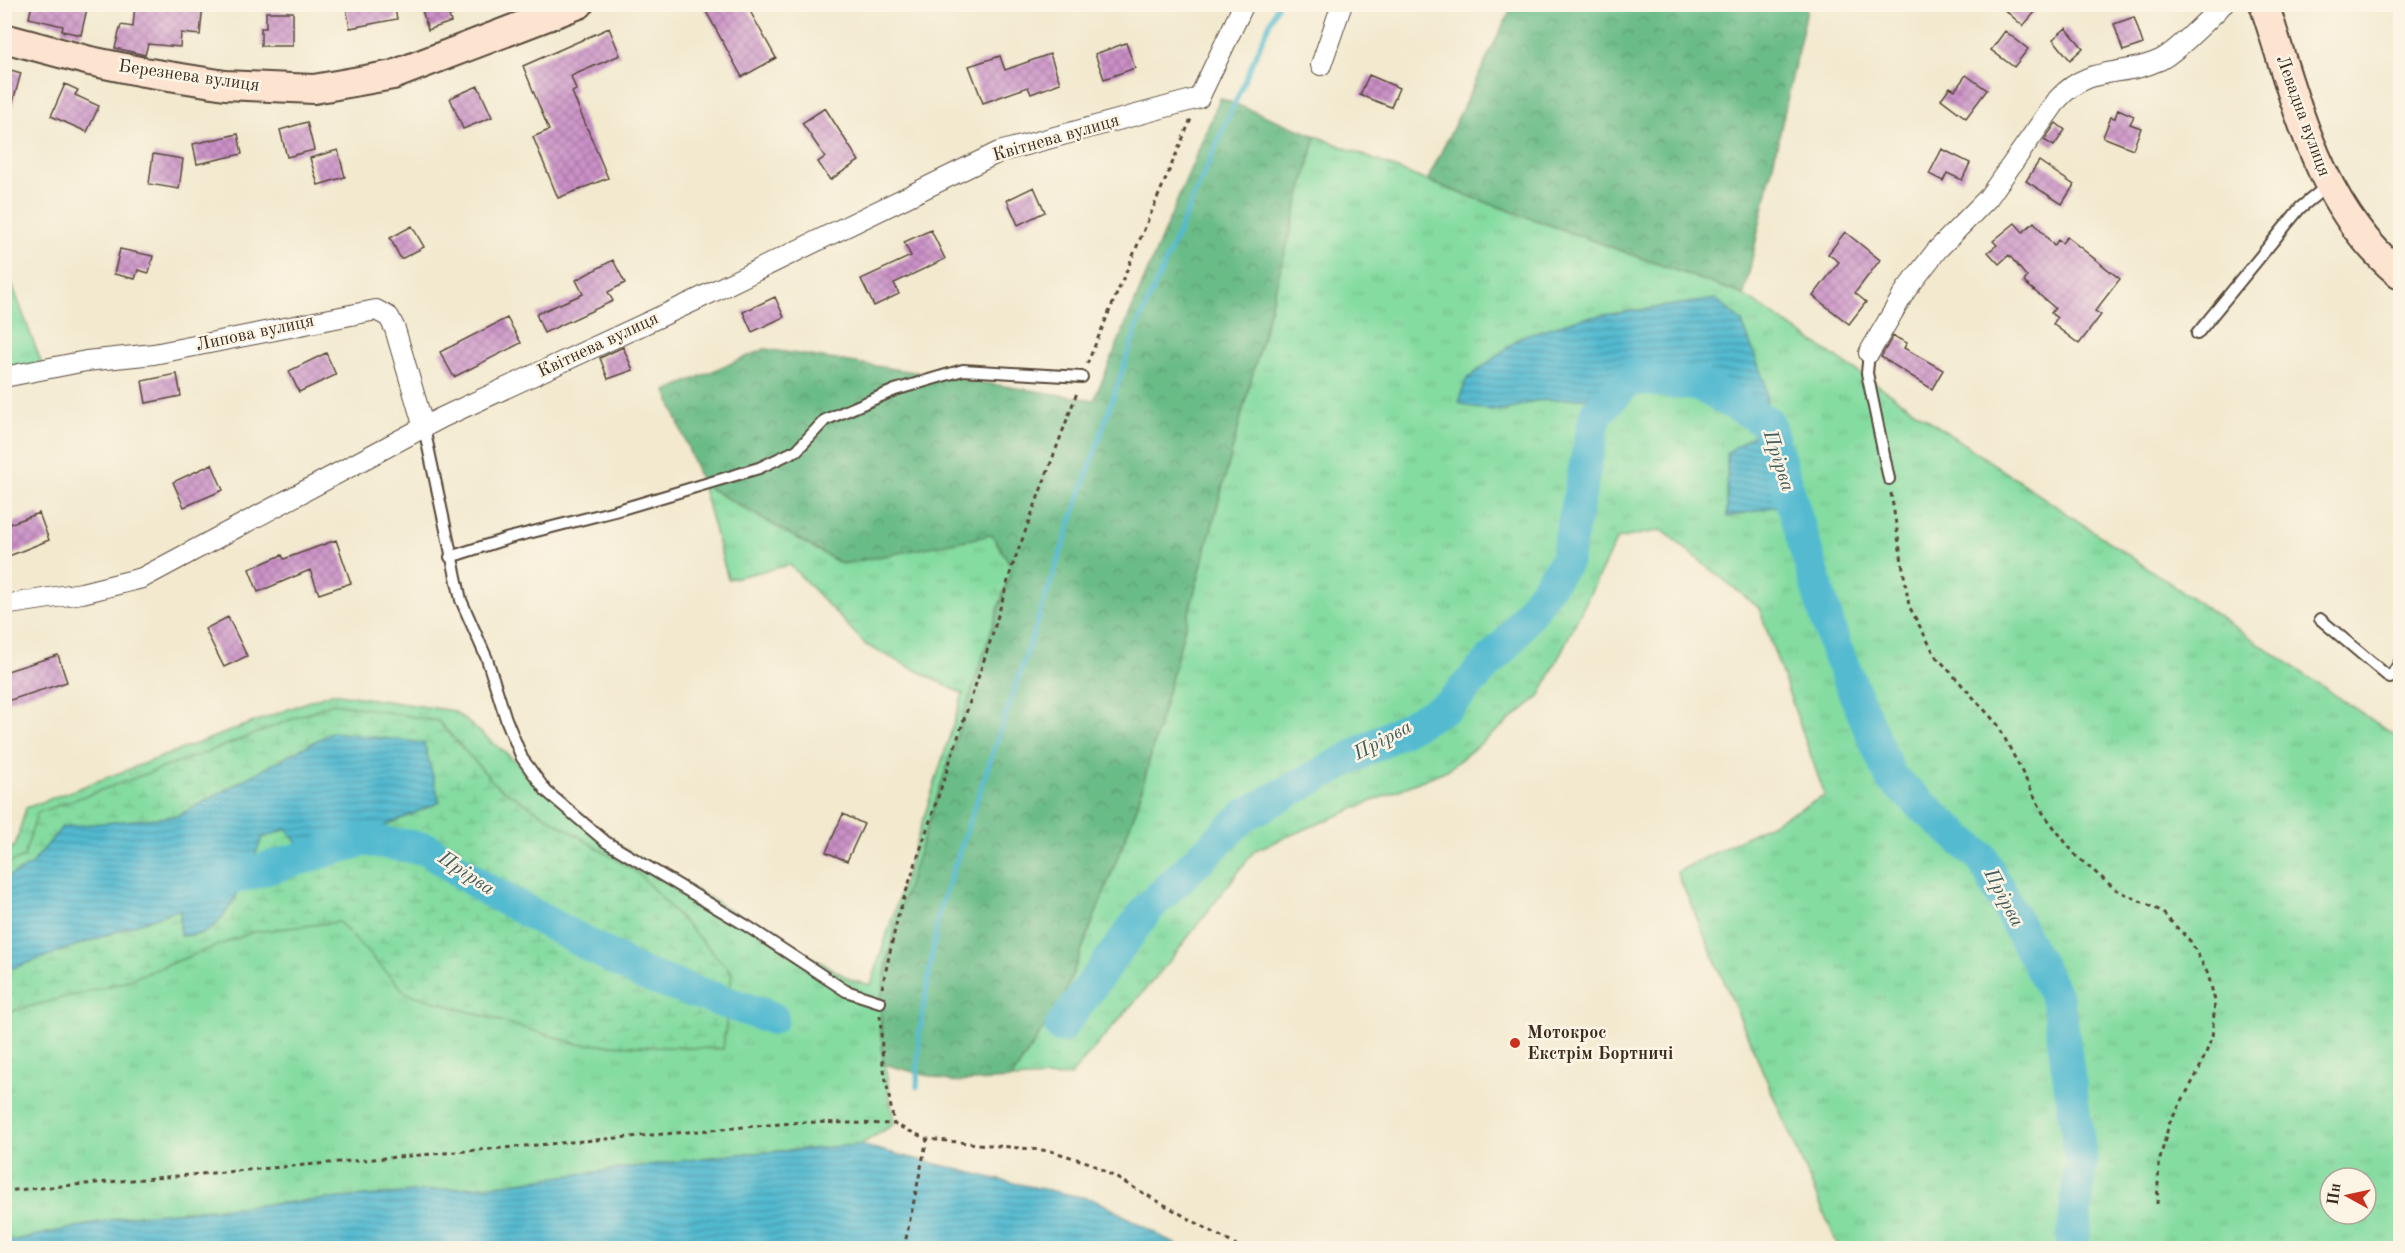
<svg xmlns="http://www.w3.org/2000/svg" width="2405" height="1253" viewBox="0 0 2405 1253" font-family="'Old Standard TT',serif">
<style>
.grass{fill:url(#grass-tufts);stroke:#608360;stroke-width:1.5;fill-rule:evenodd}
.forest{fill:url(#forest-crowns);stroke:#537352;stroke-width:1.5}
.wetland{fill:url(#wetland-marsh);stroke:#608360;stroke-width:1.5}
.water{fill:url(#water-rules);stroke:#467277;stroke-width:1.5}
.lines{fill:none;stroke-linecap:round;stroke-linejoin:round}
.stream{stroke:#52bad0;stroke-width:5}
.river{stroke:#52bad0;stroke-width:33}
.building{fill:url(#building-cross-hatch)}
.lane-casing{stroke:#564739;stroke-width:14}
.street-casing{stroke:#564739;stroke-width:22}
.secondary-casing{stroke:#564739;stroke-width:32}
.path{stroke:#564739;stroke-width:3;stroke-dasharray:4.5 4.5;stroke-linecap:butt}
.lane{stroke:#fff;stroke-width:10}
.street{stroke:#fff;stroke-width:20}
.secondary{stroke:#fde4d1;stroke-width:28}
.poi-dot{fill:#c8321e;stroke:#fcf5e5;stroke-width:2}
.labels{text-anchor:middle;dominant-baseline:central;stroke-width:5;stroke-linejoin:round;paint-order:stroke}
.street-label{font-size:18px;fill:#3b2a1e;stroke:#fcf5e5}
.poi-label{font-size:18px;font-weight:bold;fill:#3b2a1e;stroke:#fcf5e5;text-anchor:start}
.water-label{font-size:20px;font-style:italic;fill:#435c5c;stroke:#fcf5e5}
</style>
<defs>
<pattern id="grass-tufts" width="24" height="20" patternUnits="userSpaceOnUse" patternTransform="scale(1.5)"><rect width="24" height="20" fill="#84dca1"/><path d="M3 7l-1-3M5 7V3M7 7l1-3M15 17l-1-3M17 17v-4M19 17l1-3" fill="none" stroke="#73bd8a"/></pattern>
<pattern id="forest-crowns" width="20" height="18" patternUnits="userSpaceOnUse" patternTransform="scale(1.5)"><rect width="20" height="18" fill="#6bbc87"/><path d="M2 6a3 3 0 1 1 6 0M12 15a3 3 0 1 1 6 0" fill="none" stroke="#59996e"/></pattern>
<pattern id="wetland-marsh" width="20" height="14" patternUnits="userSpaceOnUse" patternTransform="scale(1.5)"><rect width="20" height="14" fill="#84dca1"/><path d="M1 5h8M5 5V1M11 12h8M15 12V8" fill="none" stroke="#73bd8a"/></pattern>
<pattern id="water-rules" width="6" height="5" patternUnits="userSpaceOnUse" patternTransform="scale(1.5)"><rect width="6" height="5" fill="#52bad0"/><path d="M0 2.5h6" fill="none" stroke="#4597a8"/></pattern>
<pattern id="building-cross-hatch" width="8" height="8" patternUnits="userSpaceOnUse" patternTransform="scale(1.5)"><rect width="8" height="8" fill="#cb91c8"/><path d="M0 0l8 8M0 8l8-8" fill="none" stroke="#a677a2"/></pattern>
</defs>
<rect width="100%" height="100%" fill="#fcf5e5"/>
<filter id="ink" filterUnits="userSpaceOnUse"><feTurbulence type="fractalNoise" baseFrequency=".0167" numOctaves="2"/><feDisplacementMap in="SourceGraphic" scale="12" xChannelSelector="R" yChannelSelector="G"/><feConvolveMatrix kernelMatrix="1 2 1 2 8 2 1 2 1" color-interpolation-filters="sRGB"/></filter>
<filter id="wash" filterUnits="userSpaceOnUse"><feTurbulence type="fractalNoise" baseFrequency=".008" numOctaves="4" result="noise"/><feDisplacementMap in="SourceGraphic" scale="24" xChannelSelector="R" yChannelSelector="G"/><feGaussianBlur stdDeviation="1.35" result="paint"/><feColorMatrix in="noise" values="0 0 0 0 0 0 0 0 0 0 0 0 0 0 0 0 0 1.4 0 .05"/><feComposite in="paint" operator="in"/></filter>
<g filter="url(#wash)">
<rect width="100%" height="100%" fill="#f2e9cf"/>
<path class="grass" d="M1316 136 1427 181 1744 295 2400 739V1248H1839L1677 872 1825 796 1759 608 1662 530 1617 539 1539 697 1447 770 1255 850 1168 963 1070 1076 1011 1079 1064 996 1137 807ZM2330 1178H2366V1214H2330Z
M4 263 47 378 4 386Z
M702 484 842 564 993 534 1012 567 992 636 898 916 886 965 880 1030 894 1124 860 1145 728 1155 496 1185 130 1216 5 1242 4 851 15 846 26 808 331 693 454 711 622 848 851 980 871 985 963 694 866 645 790 565 728 579Z"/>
<path class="forest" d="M1513 5H1808L1744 295 1427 181Z
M1220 98 1316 136 1137 807 1064 996 1011 1079 953 1082 883 1064 880 1002 898 916 1012 567 992 535 842 564 702 484 666 391 765 349 1094 400Z"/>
<path class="wetland" d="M333 703 438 721 497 786 638 873 732 973 723 1049 578 1044 406 993 339 922 253 932 120 983 5 1013V865L24 857 37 813 224 746Z"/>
<path class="water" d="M1716 299 1742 322 1765 383 1767 407 1792 449 1779 480 1782 505 1727 517V453L1753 435 1747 402 1720 387 1675 376 1631 395 1534 401 1504 411 1474 408 1459 403 1466 380 1522 336 1583 318Z
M332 732 424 743 440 802 308 859 287 829 262 838C253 861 229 925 203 933 196 935 187 935 180 936V909L5 971V878L31 865 62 827 177 816Z
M860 1145 1004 1181 1096 1200 1182 1248H5V1242L130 1216 496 1185 728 1155Z"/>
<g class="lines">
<path class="stream" d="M917 1087 919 1036 939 912 1137 327 1278 4"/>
<path class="river" d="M206 886 364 840 428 849 484 888 644 975 772 1018
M1061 1027 1148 908 1245 815 1449 705 1508 642 1566 561 1596 413 1631 378 1700 385 1768 423 1835 647 1891 778 1982 858 2058 1001 2081 1160 2072 1248"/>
</g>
<g id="blocks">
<path class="building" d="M32 4H88L81 35 62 31 63 26 29 18Z
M135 4H203L200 35 181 33 180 47 148 44 145 55 115 48 121 25 133 27Z
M357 4H394L397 19 350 28 346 6Z
M430 4H476V8L449 16 451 22 428 30 422 10 431 7Z
M702 4H746L776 58 742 77Z
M1998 4H2042L2023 26Z
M266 12H293V46H261V28H266Z
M2134 17 2143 44 2123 51 2114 24Z
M609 28 620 55 571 76 576 90 572 92 608 178 558 198 533 137 549 130 523 66Z
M2066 28 2083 48 2070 60 2053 39Z
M2005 31 2028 49 2014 67 1991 50Z
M1126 43 1135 68 1104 79 1095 54Z
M1050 54 1060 83 1031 94 1028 87 983 103 969 66 1000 56 1005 70Z
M4 68 21 73 9 116H4Z
M1369 75 1399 88 1391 107 1360 95Z
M1966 75 1987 90 1966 118 1941 99 1950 87 1955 90Z
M65 84 78 90 75 95 99 106 87 132 51 116Z
M478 86 492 117 463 129 450 98Z
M825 108 859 161 830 180 818 162 825 157 802 123Z
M2118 109 2134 116 2130 124 2141 128 2133 149 2103 137 2111 117 2115 118Z
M307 122 314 150 287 157 280 130Z
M2056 123 2065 130 2054 146 2044 140Z
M238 134 242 154 197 164 193 144Z
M1942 149 1970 163 1962 180 1947 173 1943 181 1929 174Z
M338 150 345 177 318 185 310 158Z
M153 154 183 159 179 189 149 184Z
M2039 161 2074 185 2062 204 2026 181Z
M1034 187 1045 212 1018 225 1007 200Z
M2034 222 2054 246 2058 240 2062 243 2067 237 2120 279 2095 311 2101 315 2079 344 2053 324 2057 318 2051 313 2055 308 2024 282 2027 277 2009 255 1999 264 1988 252 1997 245 1993 241 2015 223 2023 232Z
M412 226 424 247 401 259 390 238Z
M931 230 945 259 894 283 899 294 874 306 861 279 911 256 904 242Z
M1845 232 1880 260 1855 293 1866 302 1849 324 1813 296 1839 262 1828 254Z
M120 249 153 256 149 273 138 270 135 279 114 274Z
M613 260 625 283 608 292 613 301 544 333 536 314 583 294 576 280Z
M775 297 784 317 752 332 743 312Z
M507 318 521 343 454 377 440 352Z
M1893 336 1907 343 1904 348 1943 370 1932 389 1881 357Z
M623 347 633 370 608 379 600 358Z
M326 353 336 375 299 392 289 371Z
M177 374 181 396 146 403 142 381Z
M212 464 223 490 184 507 173 482Z
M39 513 49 540 9 556 4 543V526Z
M336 540 351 583 319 594 310 570 258 592 249 569 282 555 284 559Z
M228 617 247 656 224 667 205 629Z
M58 655 67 682 4 702V672Z
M843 814 864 824 847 861 826 852Z"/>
</g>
</g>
<g filter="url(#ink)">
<use href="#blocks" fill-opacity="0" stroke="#564739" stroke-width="1.5"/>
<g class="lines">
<defs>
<path id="lane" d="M2197 334 2300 208 2327 186
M1869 353 1867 373 1889 479
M424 428 461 600 487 659 506 719 522 758 546 791 606 842 747 926 846 991 880 1002
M450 557 509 538 615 511 759 468 797 450 825 420 895 390 963 370 1082 377
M2320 619 2390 678 2400 662"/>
<path id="street" d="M1321 65 1342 4
M1869 353 1906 290 1937 250 1988 198 2058 99C2090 64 2121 78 2160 60 2175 53 2211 17 2223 4
M4 377 86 361 154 354 376 310 389 317 395 329 424 428
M4 605 82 593 142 578 441 418 694 301 999 152 1199 98 1244 4"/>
<path id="secondary" d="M2264 4C2296 101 2318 207 2400 274
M4 38 90 61 144 72 225 85 314 89 393 75 579 4"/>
</defs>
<use href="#lane" class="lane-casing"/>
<use href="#street" class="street-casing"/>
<use href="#secondary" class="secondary-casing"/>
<path class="path" d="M1087 364 1191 119
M1891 493 1909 606 1935 655 1998 725 2043 813 2076 856 2115 889 2161 911 2191 942 2208 974 2215 1001 2212 1038 2198 1072 2169 1124 2159 1163 2157 1204
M882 988 898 916 992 636 1012 567 1078 390
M880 1015 883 1064 894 1124
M4 1191 803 1122 894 1124 927 1139 1051 1151 1090 1163 1241 1248
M904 1248 927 1139"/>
<use href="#lane" class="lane"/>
<use href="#street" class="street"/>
<use href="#secondary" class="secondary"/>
</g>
</g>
<circle class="poi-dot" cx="1515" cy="1043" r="6"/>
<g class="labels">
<g class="street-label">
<text transform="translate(189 76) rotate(8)">Березнева вулиця</text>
<text transform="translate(2303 116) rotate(70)">Левадна вулиця</text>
<text transform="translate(1056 138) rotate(-16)">Квітнева вулиця</text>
<text transform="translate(255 333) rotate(-12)">Липова вулиця</text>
<text transform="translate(598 345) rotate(-25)">Квітнева вулиця</text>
</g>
<g class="poi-label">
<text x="1527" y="1033">Мотокрос<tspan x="1527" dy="21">Екстрім Бортничі</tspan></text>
</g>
<g class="water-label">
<text transform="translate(1778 461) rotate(72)">Прірва</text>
<text transform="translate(1383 741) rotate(-28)">Прірва</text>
<text transform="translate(466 874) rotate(34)">Прірва</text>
<text transform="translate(2003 898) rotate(62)">Прірва</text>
</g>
</g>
<rect width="2405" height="1253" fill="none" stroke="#fcf5e5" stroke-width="24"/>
<g transform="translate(2348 1196) rotate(278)"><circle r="28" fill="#fcf5e5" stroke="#afa495" stroke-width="1.5"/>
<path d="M0-4.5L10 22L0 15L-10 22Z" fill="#c8321e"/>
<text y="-9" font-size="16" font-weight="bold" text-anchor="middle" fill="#3b2a1e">Пн</text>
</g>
</svg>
